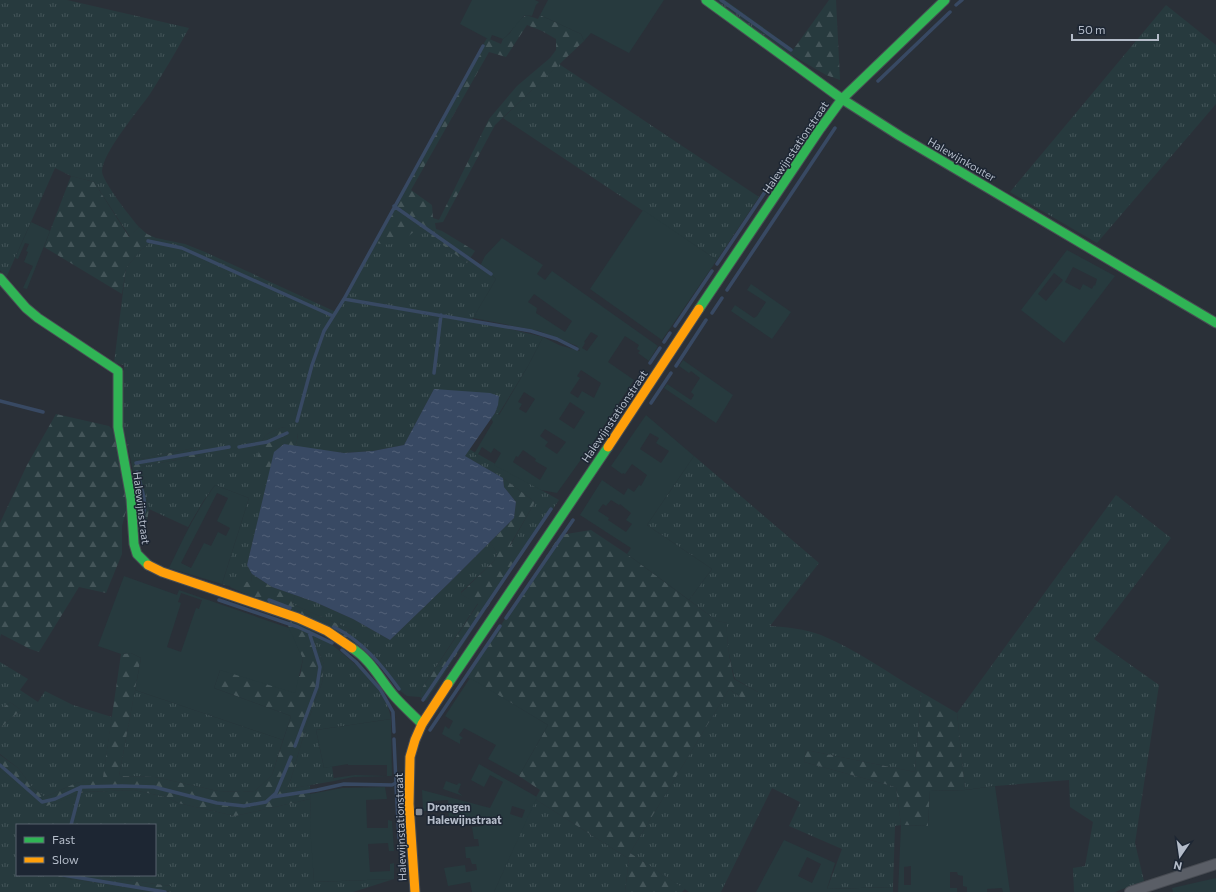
<svg xmlns="http://www.w3.org/2000/svg" width="1216" height="892" viewBox="0 0 1216 892" font-family="Commissioner,sans-serif">
<style>
.grass{fill:url(#grass-tufts)}
.forest{fill:url(#forest-firs);fill-rule:evenodd}
.garden{fill:#273a3e;fill-rule:evenodd}
.water{fill:url(#water-ripples)}
.lines{fill:none;stroke-linecap:round;stroke-linejoin:round}
.stream{stroke:#384963;stroke-width:3.5}
.street-casing{stroke:#484c53;stroke-width:12}
.fast-casing{stroke:#484c53;stroke-width:11}
.slow-casing{stroke:#484c53;stroke-width:11}
.street{stroke:#5a5e66;stroke-width:10}
.fast{stroke:#30b455;stroke-width:9}
.slow{stroke:#ff9f0a;stroke-width:9}
.poi-dot{fill:#848b96;stroke:#1d2633;stroke-width:1.5}
.labels{text-anchor:middle;dominant-baseline:central;stroke-width:3;stroke-linejoin:round;paint-order:stroke}
.street-label{font-size:11px;fill:#b4bcc9;stroke:#1d2633}
.poi-label{font-size:11px;font-weight:bold;fill:#b4bcc9;stroke:#1d2633;text-anchor:start}
</style>
<defs>
<pattern id="grass-tufts" width="24" height="20" patternUnits="userSpaceOnUse"><rect width="24" height="20" fill="#273a3e"/><path d="M3 7l-1-3M5 7V3M7 7l1-3M15 17l-1-3M17 17v-4M19 17l1-3" fill="none" stroke="#445559"/></pattern>
<pattern id="forest-firs" width="22" height="20" patternUnits="userSpaceOnUse"><rect width="22" height="20" fill="#273a3e"/><path d="M5 1l3.5 6h-7zM16 11l3.5 6h-7z" fill="#445559"/></pattern>
<pattern id="water-ripples" width="26" height="14" patternUnits="userSpaceOnUse"><rect width="26" height="14" fill="#384963"/><path d="M2 4q2-2 4 0t4 0M15 11q2-2 4 0t4 0" fill="none" stroke="#526178"/></pattern>
</defs>
<rect width="100%" height="100%" fill="#2a3038"/>
<path class="grass" d="M0 0H67L189 28C177 50 164 72 150 94 138 111 103 152 102 171 102 181 131 218 139 227L130 237 94 182 71 176 55 168 6 278 0 270Z
M714 0H725L793 49 790 54Z
M1166 5 1216 45V104L1097 243 1010 192Z
M559 64 759 197 717 260 503 118Z
M420 227 467 263 471 258 496 279 472 320 543 337 528 366 498 415 495 413 498 405 434 389 404 445 373 451 344 453 296 447 298 433 284 427C260 434 262 439 258 461L270 471 247 565 252 574 251 582C239 582 234 589 222 584L249 498 215 485 204 500 188 527 149 509 142 466 200 456 199 447 131 461 123 425 124 365 114 363 126 268 141 250 156 238 185 244 205 252 336 312 374 242C390 248 407 236 420 227Z
M469 449 559 500 523 553 510 546 535 502 503 478 465 456Z
M694 456 819 563 770 626C787 627 805 629 821 635 857 650 888 673 921 692L915 772 806 750 804 762 896 787 901 825 895 826 893 887 827 889 842 849 789 826 800 802 772 788 721 892H689L630 853 729 689 746 701 758 700V692L735 679C730 661 726 643 727 623L717 621 689 600 712 569 647 525Z
M1116 495 1171 538 1094 639 1159 685 1135 843 1144 881 1115 892H1074L1073 868 1085 866 1093 822 1070 807 1069 780 995 786 965 790 957 713Z
M490 542 497 553 494 561 461 592 462 595 478 603 422 688 420 697 407 696 399 690 383 669 370 656 346 638 354 631 292 604 295 595 315 602 353 619 390 640 449 583Z
M310 629C336 647 388 685 391 719L316 730 324 768 332 766 334 781 288 789 307 724 322 683 324 664Z
M0 662 28 679 20 690 38 702 45 691 73 705 112 717 103 778 76 783 45 797 33 788 18 768 0 754V728L21 710 10 702 0 710Z
M135 690 283 740 272 775 255 791 242 792 218 791 155 777 119 776Z
M0 770 46 806 84 792 134 790 166 797 178 803 235 816 310 799 314 882 394 879 353 892H171V886L88 875H155V825H17V875H58L60 878 168 892H0Z
M535 799 629 859 625 892H494Z"/>
<path class="forest" d="M829 0H836L840 80 826 75 790 54Z
M526 15 538 19 540 15 581 34 584 41 495 125 443 222 435 223 436 229 442 231 475 251 467 263 420 228C404 238 395 250 374 242L487 38 501 44 503 39 510 33 517 22ZM527 25 542 31 556 39V50L550 58 517 86 489 119 439 220 433 218 432 205 411 190 489 52 506 57Z
M71 176 94 182 129 237 139 227 147 234 156 238 141 250 126 268 122 294 44 247Z
M56 414 109 426 115 432 129 500 122 526V554L106 593 79 587 39 652 30 649 1 634 0 638V523L27 465Z
M284 427 296 429 298 433 296 447 284 444 275 452 270 471 257 461C262 439 260 434 284 427Z
M199 447 200 456 142 466 149 509 147 521H139L140 505 131 461Z
M503 478 535 502 510 545 523 553 426 701 420 697 422 688 478 604 462 595 461 593 494 561 497 553 490 542 514 518 516 502 504 487Z
M591 530 627 554 717 621 727 623C726 642 730 660 734 679L758 692V701H746L729 689 630 853 685 889 682 892H625L629 859 535 799 540 790 519 776 548 725 467 677 560 535Z
M252 574 272 587 295 595 292 604 354 631 346 638 230 587 231 583 235 581 251 582Z
M291 617 310 629 324 664 322 683 307 724 288 789 310 785V799L235 816 178 803 166 797 134 790 84 792 47 806 39 805 19 786 0 770V755L18 768 33 788 45 797 76 783 103 777 121 654 131 653 141 658 119 776 155 777 218 791 242 792 255 791 272 775 291 716 214 688 220 670 300 676 303 659 290 632 288 625Z
M921 692 957 713 965 790 930 791 928 826 901 825 896 787 804 762 806 750 915 772Z
M10 702 21 710 0 728V710Z
M58 875H88L171 886V892L59 878Z"/>
<path class="garden" d="M472 0H535L539 2 536 5 532 16 525 15C517 22 512 32 503 39L492 35 490 40 460 24Z
M548 0H664L629 53 591 33 584 41 581 34 540 15Z
M643 210 717 260 662 340 590 289Z
M31 222 50 231 27 289 23 288 33 266 24 262 28 252 26 251 29 244 25 243 18 259 15 258Z
M502 238 543 265 537 274 545 280 552 271 658 346 649 361 638 353 640 351 637 349 639 345 625 336 608 362 634 380 590 447 557 493 541 490 494 465 501 453 494 448 491 453 482 447 477 456 474 454 493 422 491 418 495 413 499 415 528 366 543 337 559 345 580 351 577 346 539 331 473 318 496 279 480 266 485 256ZM534 294 572 321 565 332 536 313 537 308 528 302ZM591 332 598 336 587 351 582 348 585 343 584 342ZM581 370 601 383 594 398 582 391 578 398 570 393 580 378 577 376ZM524 392 535 399 526 413 519 409 522 404 518 402ZM570 402 585 412 574 429 559 419ZM545 429 566 442 557 454 545 446 548 442 540 436ZM523 450 536 459 535 461 547 468 540 480 513 462 516 456 518 457Z
M1067 250 1115 276 1064 343 1021 310ZM1073 267 1097 279 1095 286 1094 285 1092 289 1083 284 1080 290 1065 282ZM1054 273 1063 280 1046 301 1038 294Z
M751 284 791 312 772 339 731 311 735 305 754 318 757 316 766 302 747 290Z
M683 360 733 395 716 423 664 388 667 384 691 400 694 395 691 392 700 378 691 371 689 373 679 366Z
M646 415 694 456 647 525 712 569 689 600 627 554 631 548 580 515 602 480 624 495 628 488 634 492 639 485 641 486 647 475 632 464 625 474 623 473 622 474 611 466ZM650 433 659 438 656 443 669 451 661 463 640 449ZM611 500 619 505 620 504 631 513 626 520 632 524 626 532 608 520 609 518 598 511 603 504 606 506Z
M215 485 249 498 222 584 169 568C183 539 196 511 215 485ZM217 493 228 498 217 521 230 528 226 536 218 532 211 546 204 543 191 568 181 563Z
M124 576 177 595 179 590 289 628 303 659 295 693 220 670 214 688 291 716 283 740 135 690 141 658 131 653 121 654 98 646ZM181 593 202 600 199 609 196 608 181 652 167 647 181 603 178 602Z
M470 678 548 725 519 776 488 759 496 745 464 728 459 735 463 738 460 740V744L442 734 445 726 449 729 453 721 445 716Z
M391 719 392 776 353 777 334 781V778L355 775 387 776V765H348V764L324 768 316 730Z
M479 764 537 797 494 892H472L470 882 448 886 444 868 465 865 466 872 477 870 476 864H472L470 858H466L465 847 479 846 478 839H474L472 827 483 826V819L449 820 448 800 433 801 434 811H423L422 790 490 808 503 782 490 775 484 787 471 780ZM512 806 525 810 522 818 510 814Z
M446 781 457 785 459 783 461 784 458 792 463 796 443 789Z
M995 786 1010 892H1003L1002 888 987 889V892H967V887L963 886V876L958 875 957 872H950V888H957V892H898L901 825 928 826 930 791 965 790ZM911 866V885H904V867Z
M385 787 387 799 366 800 367 828H388V820L392 821 394 851H389L388 843 368 844 370 872 390 871V864L394 863V879L314 882 311 839 310 794 342 788Z
M784 840 835 863 827 889 893 887V892H756ZM807 857 821 864 812 883 798 876Z
M1216 878V892H1173L1172 888Z"/>
<path class="water" d="M434 389 490 393 499 396 498 405 495 413 465 456 503 478 504 487 516 502 514 518 449 583 390 640 353 619 315 602 272 587 252 574 247 565 274 452 284 444 344 453 373 451 404 445Z"/>
<g class="lines">
<path class="stream" d="M721 0 791 50
M956 5 962 0
M878 81 950 12
M394 206 491 274
M148 241 182 248 333 316
M717 264 815 117
M727 290 835 128
M344 299 531 331 557 339 577 349
M712 313 722 298
M675 326 712 271
M664 342 670 333
M650 363 660 348
M676 366 706 320
M434 373 441 315
M627 397 643 375
M0 401 43 412
M651 403 671 373
M297 421 312 365 324 331 344 299 483 46
M239 447 267 442 287 433
M136 463 229 447
M137 472C140 484 149 506 142 516
M219 600 298 627 332 643
M269 600 290 608
M506 618 573 520
M334 627C362 641 381 664 399 689
M342 650 356 662 380 689 393 712 394 732
M423 700 551 509
M430 730 500 626
M295 746 317 687 320 667 309 632
M0 765 42 802 55 799 81 787 122 786 154 787 217 803 244 806 266 802 276 793 291 757
M396 787 399 838
M272 797 317 790 344 784 392 785 396 783 394 739
M71 825 81 787
M63 875 165 892"/>
<defs>
<path id="street" d="M1130 892 1216 864"/>
<path id="fast" d="M706 0 842 99 900 136 1216 323
M0 278 26 308 38 318 118 371V427L131 499 134 544 137 554 148 565
M699 309 820 129 842 99 945 0
M352 648C371 660 381 681 395 697 404 707 413 715 422 724
M448 684 608 447"/>
<path id="slow" d="M608 447 699 309
M148 565 162 572 298 618 327 631 352 648
M415 892 409 804 410 757 415 740 422 724 448 684"/>
</defs>
<use href="#street" class="street-casing"/>
<use href="#fast" class="fast-casing"/>
<use href="#slow" class="slow-casing"/>
<use href="#street" class="street"/>
<use href="#fast" class="fast"/>
<use href="#slow" class="slow"/>
</g>
<rect class="poi-dot" x="415" y="808" width="8" height="8" rx="2"/>
<g class="labels">
<g class="street-label">
<text transform="translate(795 147) rotate(-56)">Halewijnstationstraat</text>
<text transform="translate(962 159) rotate(30)">Halewijnkouter</text>
<text transform="translate(614 416) rotate(-56)">Halewijnstationstraat</text>
<text transform="translate(142 508) rotate(83)">Halewijnstraat</text>
<text transform="translate(400 827) rotate(-92)">Halewijnstationstraat</text>
</g>
<g class="poi-label">
<text x="427" y="806">Drongen<tspan x="427" dy="13">Halewijnstraat</tspan></text>
</g>
</g>
<rect x="16" y="824" width="140" height="52" fill="#1d2633" stroke="#59626f"/>
<rect x="24" y="837" width="20" height="6" fill="#30b455" stroke="#59626f"/>
<text x="52" y="844" font-size="12" fill="#b4bcc9">Fast</text>
<rect x="24" y="857" width="20" height="6" fill="#ff9f0a" stroke="#59626f"/>
<text x="52" y="864" font-size="12" fill="#b4bcc9">Slow</text>
<g transform="translate(1180 856) rotate(193)" stroke="#1d2633" stroke-width="3" paint-order="stroke">
<path d="M0-3L7 15L0 10L-7 15Z" fill="#b4bcc9"/>
<text y="-6" font-size="11" font-weight="bold" text-anchor="middle" fill="#b4bcc9">N</text>
</g>
<path d="M1072 34v6h86v-6" fill="none" stroke="#b4bcc9" stroke-width="2"/>
<text x="1078" y="34" font-size="12" fill="#b4bcc9" stroke="#1d2633" stroke-width="3" paint-order="stroke">50 m</text>
</svg>
